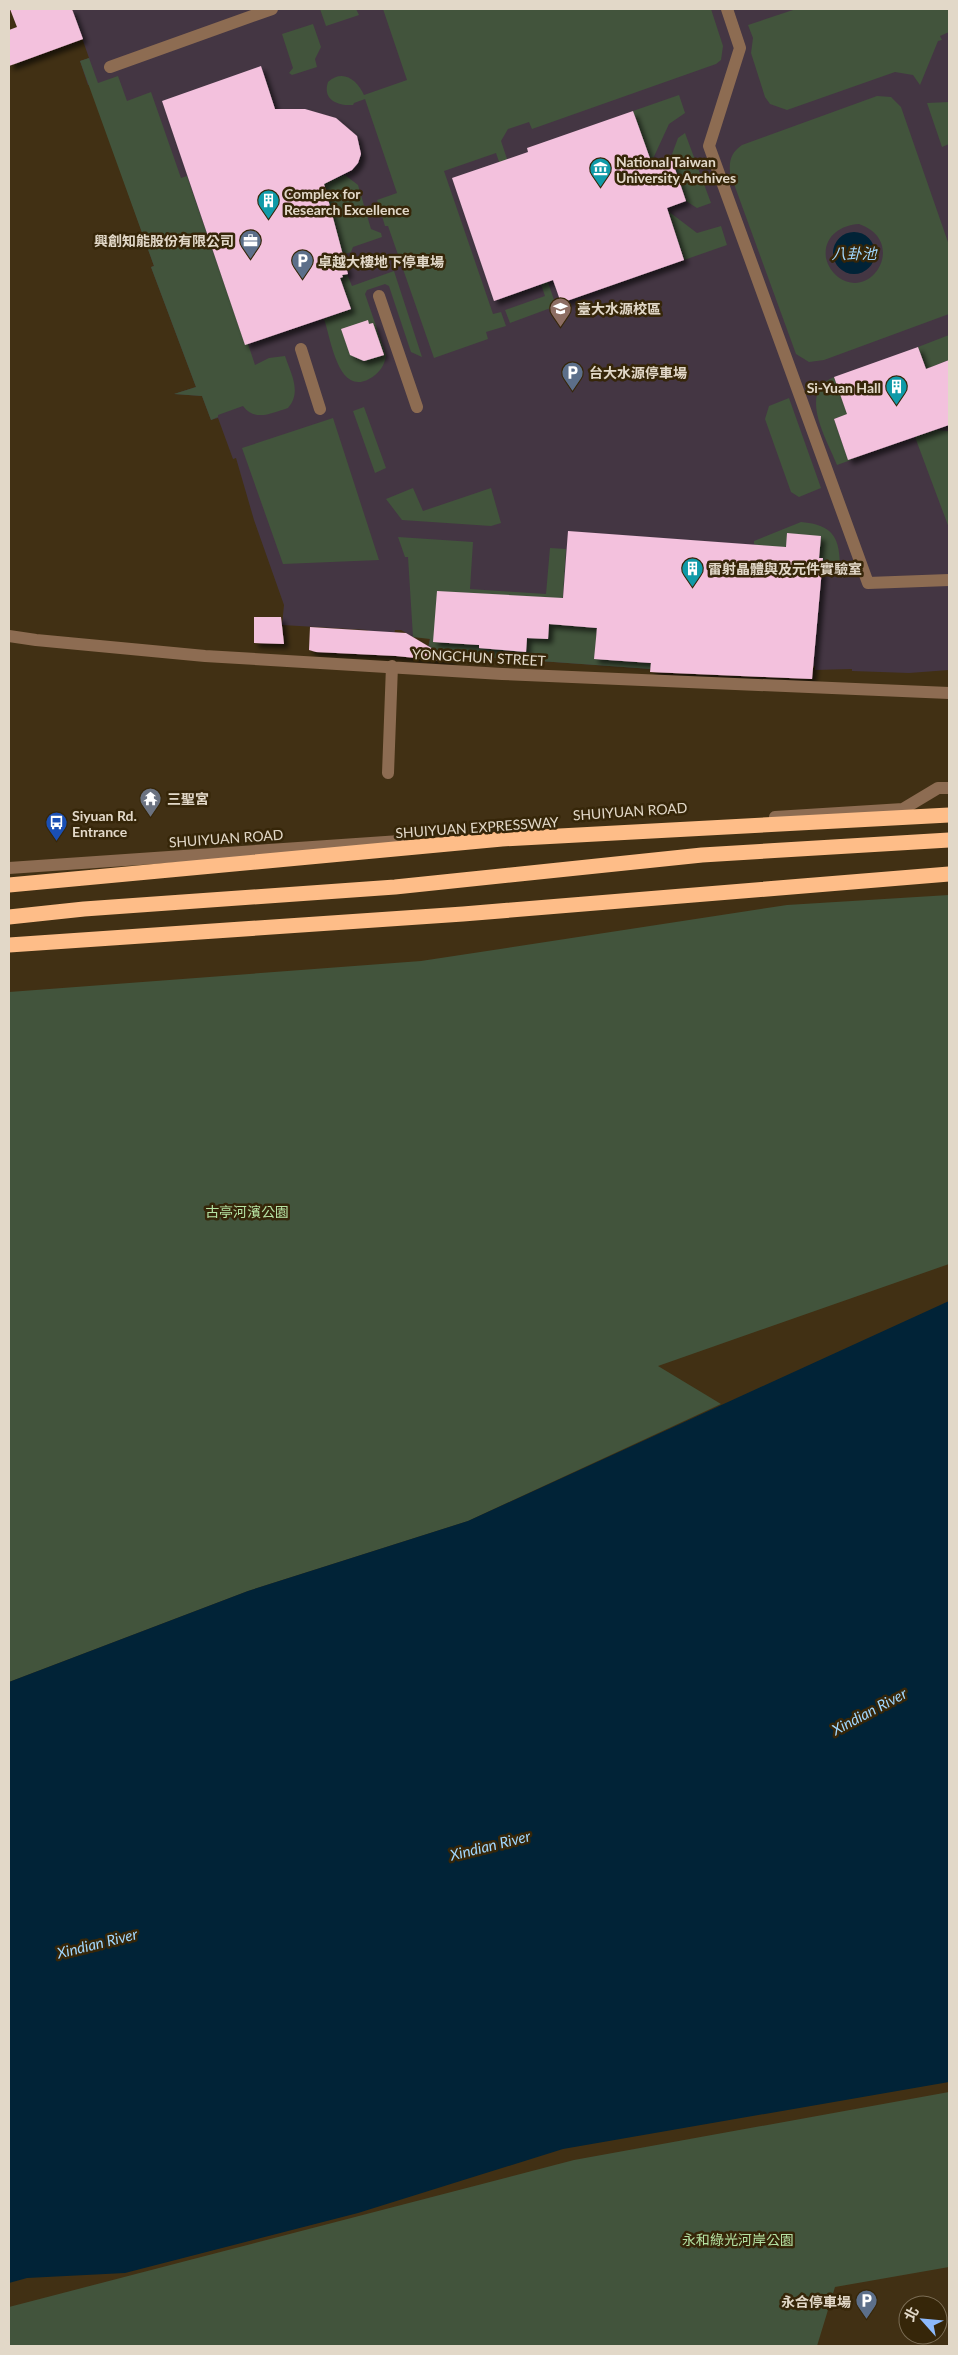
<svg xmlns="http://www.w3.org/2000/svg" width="958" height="2355" viewBox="0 0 958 2355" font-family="Lato,'Noto Sans TC',sans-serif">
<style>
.education{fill:#443643}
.green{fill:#42543c;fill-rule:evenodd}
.water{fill:#012337}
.building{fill:#f3c1dd;filter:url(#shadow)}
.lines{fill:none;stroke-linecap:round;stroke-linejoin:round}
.minor{stroke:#8d6c52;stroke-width:12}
.highway{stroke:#febd88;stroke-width:15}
.highway-bridge{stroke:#febd88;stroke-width:15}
.labels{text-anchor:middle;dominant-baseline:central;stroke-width:5;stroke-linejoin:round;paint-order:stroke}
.poi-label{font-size:14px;font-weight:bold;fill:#e2d8c8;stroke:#362609;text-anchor:start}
.street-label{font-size:14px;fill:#e2d8c8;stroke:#362609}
.park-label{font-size:14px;fill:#b5e2a3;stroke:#362609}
.water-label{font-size:15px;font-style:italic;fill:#a1d7fe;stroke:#362609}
</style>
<defs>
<filter id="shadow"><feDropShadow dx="4.5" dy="4.5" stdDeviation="2.5" flood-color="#0009"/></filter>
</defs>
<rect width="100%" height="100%" fill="#413014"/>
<path class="education" d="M72 9H949V670L909 673 852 671V669L815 670V666L753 662 651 663V669L427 653 430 638 413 637 401 630H395L392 646 367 630 282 625 284 605 254 520 236 458 233 459 218 418 211 420 202 396 174 394 196 387 151 267 154 266 90 85H88L80 61 89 58Z"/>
<path class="green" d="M320 9H356L359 15 326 26Z
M383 9H711L723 46 721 60 716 64 532 129 529 122 508 129 501 141 556 306 510 323 505 310 545 296 496 153 444 171 493 314 501 312 506 326 486 332 488 339 434 358 388 226H385L377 200 397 193 365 99 354 103 353 105C338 106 322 100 328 82 343 68 358 81 364 95L407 80Z
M796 9H949V32L940 36 942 40 938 41 920 85 913 75 895 72 787 110 770 104 765 97 751 53 753 38 748 25Z
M313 24 321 47 315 59 317 67 292 75 289 73 293 68 282 34Z
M89 58 98 83 118 76 127 101 151 92 181 178 187 176 245 344H248L255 365 269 358 285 356C291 374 302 392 288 408 272 413 255 422 243 406L218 415V417L211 420 202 396 174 394 196 387 151 267 154 266 80 61Z
M679 95 685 113 669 124 651 163 633 111Z
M877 96 891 97 901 107 949 245V314L824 360 809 362 796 354 730 173C729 160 731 153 742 145ZM859 224C908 241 872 302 838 277 832 272 828 266 826 258 823 237 840 225 859 224Z
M949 102V144L942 147 927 103Z
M685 133 711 203 697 208 686 201 671 157 678 138Z
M345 175 358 185 371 229 381 233 382 237 353 247 351 252 342 255 325 186 317 182 330 181Z
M668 211 697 233 721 226 727 245 684 260Z
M394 271 422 357 411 352 389 286 385 284 367 290 365 294 386 355C385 365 379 374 369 379 338 396 331 339 324 319L351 309 340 278 342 275 347 274 352 286Z
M949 335V360L926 369 918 347Z
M834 377 848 414 834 419 848 460 862 456 837 465C827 439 797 392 834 377Z
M789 398 821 488 799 497 791 492 765 419 769 406Z
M364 407 386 468 375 473 353 411Z
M333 418 379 560 283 564 242 448Z
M935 430 949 431V528L915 437Z
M413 488 423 511 491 488 501 523 491 526 402 520 386 499Z
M801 522C834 525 840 538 840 569L823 567 754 544V541Z
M398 537 473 542 470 589 546 594 550 548 566 549 561 625 597 628 595 659 651 663V669L427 653 430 639 413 637 408 557H405Z
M949 895V1264L658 1366 721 1404 468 1521 248 1591 9 1682V992L421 961 787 905Z
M949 2092V2267L835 2287 817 2346H9V2307L574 2160Z"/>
<path class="water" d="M833 253a21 21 0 1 1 42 0a21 21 0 1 1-42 0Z
M949 1301V2082L563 2149 358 2213 125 2273 27 2278 9 2283V1682L248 1591 468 1521Z"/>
<path class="building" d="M10 9H72L83 39 9 66V30L17 27Z
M261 66 275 109H305L336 118 357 136 361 154 358 163 352 170 324 184 348 274 342 275 343 277 340 278 351 309 245 345 162 101Z
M633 111 652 164 671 157 686 201 667 208 684 260 561 303 553 280 494 301 452 178 528 152 527 148Z
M368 320 369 324 373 323 384 355 364 361 350 355 341 329Z
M918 347 926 369 949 360V425L848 460 834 419 847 414 834 377Z
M568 531 786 547 787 533 821 536 819 558H823L812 679 650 672 651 663 594 659 597 628 549 624 548 639 527 638 526 652 479 648V645L433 642 437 591 563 598Z
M254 617H281L284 644 254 643Z
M310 627 406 633 455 662 396 656 316 652 309 650Z"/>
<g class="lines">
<path class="minor" d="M727 9 740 48 709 146 868 583 949 580
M110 67 272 9
M379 296 417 407
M301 349 320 409
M9 636 36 640 205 656 502 674 949 693
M388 773 392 666
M775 817 903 809 938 788H949
M9 868 400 841"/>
<path class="highway" d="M9 917 84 909 395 887 702 855 949 840
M9 945 463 914 949 874"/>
<path class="highway-bridge" d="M9 885 502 839 949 815"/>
</g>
<defs>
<symbol id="museum-pin" viewBox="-11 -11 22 30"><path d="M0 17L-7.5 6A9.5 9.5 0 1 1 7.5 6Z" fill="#0f9aa8" stroke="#362609"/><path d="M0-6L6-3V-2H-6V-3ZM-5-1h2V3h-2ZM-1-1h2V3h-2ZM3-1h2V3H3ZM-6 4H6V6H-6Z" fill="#fff"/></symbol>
<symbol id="building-pin" viewBox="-11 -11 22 30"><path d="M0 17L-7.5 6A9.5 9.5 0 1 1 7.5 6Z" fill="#0f9aa8" stroke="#362609"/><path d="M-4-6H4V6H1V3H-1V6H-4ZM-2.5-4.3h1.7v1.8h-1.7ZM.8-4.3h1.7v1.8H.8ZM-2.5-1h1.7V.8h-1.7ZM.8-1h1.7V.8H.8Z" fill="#fff"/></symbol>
<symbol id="office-pin" viewBox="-11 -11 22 30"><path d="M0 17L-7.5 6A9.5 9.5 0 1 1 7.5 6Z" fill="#5c6f8a" stroke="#362609"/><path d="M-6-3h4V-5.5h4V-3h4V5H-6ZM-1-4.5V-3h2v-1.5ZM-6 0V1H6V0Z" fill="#fff"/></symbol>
<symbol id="parking-pin" viewBox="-11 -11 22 30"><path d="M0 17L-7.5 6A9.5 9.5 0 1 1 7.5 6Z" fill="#5c6f8a" stroke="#362609"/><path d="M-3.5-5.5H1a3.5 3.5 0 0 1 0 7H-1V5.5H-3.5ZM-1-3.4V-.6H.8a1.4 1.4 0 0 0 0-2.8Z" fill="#fff"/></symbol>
<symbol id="university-pin" viewBox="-11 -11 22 30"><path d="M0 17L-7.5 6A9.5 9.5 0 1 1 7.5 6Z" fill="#8d6e63" stroke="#362609"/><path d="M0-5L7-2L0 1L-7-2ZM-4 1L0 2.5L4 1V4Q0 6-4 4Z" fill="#fff"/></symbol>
<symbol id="temple-pin" viewBox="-11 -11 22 30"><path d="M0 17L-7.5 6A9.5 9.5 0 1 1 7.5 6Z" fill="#6b7280" stroke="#362609"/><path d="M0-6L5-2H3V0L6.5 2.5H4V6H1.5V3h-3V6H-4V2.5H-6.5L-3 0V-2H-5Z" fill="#fff"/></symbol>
<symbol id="bus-pin" viewBox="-11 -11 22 30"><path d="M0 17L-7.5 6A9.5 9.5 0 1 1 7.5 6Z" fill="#1a4fb4" stroke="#362609"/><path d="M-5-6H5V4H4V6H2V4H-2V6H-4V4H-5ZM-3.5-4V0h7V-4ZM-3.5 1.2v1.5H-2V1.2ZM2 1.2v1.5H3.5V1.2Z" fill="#fff"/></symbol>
</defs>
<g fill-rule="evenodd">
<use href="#museum-pin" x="588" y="156" width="25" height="34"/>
<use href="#building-pin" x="256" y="188" width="25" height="34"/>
<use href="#office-pin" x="238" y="228" width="25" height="34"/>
<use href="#parking-pin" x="290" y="248" width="25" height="34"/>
<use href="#university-pin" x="548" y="296" width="25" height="34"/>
<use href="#parking-pin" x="560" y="360" width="25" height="34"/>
<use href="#building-pin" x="884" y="374" width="25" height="34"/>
<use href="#building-pin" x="680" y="556" width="25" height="34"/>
<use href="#temple-pin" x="138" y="786" width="25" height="34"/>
<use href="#bus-pin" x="44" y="810" width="25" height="34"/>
<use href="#parking-pin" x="854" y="2288" width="25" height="34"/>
</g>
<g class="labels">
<g class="poi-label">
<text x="616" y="161">National Taiwan<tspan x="616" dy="16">University Archives</tspan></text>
<text x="284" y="193">Complex for<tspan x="284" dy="16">Research Excellence</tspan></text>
<text x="234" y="240" text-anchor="end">興創知能股份有限公司</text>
<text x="318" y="261">卓越大樓地下停車場</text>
<text x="577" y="308">臺大水源校區</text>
<text x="589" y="372">台大水源停車場</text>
<text x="881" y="387" text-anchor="end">Si-Yuan Hall</text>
<text x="708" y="568">雷射晶體與及元件實驗室</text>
<text x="167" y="798">三聖宮</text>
<text x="72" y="815">Siyuan Rd.<tspan x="72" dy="16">Entrance</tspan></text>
<text x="851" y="2301" text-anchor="end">永合停車場</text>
</g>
<g class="street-label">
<text transform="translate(479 657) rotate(3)">YONGCHUN STREET</text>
<text transform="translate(630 811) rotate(-4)">SHUIYUAN ROAD</text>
<text transform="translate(477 827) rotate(-4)">SHUIYUAN EXPRESSWAY</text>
<text transform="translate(226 838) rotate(-4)">SHUIYUAN ROAD</text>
</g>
<g class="park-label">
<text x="247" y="1211">古亭河濱公園</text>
<text x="738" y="2239">永和綠光河岸公園</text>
</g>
<g class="water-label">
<text x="854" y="253">八卦池</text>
<text transform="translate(869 1711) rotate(-28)">Xindian River</text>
<text transform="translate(490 1845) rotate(-14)">Xindian River</text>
<text transform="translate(97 1943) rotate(-14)">Xindian River</text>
</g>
</g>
<rect width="958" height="2355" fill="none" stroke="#e2d8c8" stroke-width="20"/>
<g transform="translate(923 2320) rotate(297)"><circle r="24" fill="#362609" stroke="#7b6d55"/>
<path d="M0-4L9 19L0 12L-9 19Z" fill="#8cb9fc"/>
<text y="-8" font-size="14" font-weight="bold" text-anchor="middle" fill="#e2d8c8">北</text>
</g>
</svg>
